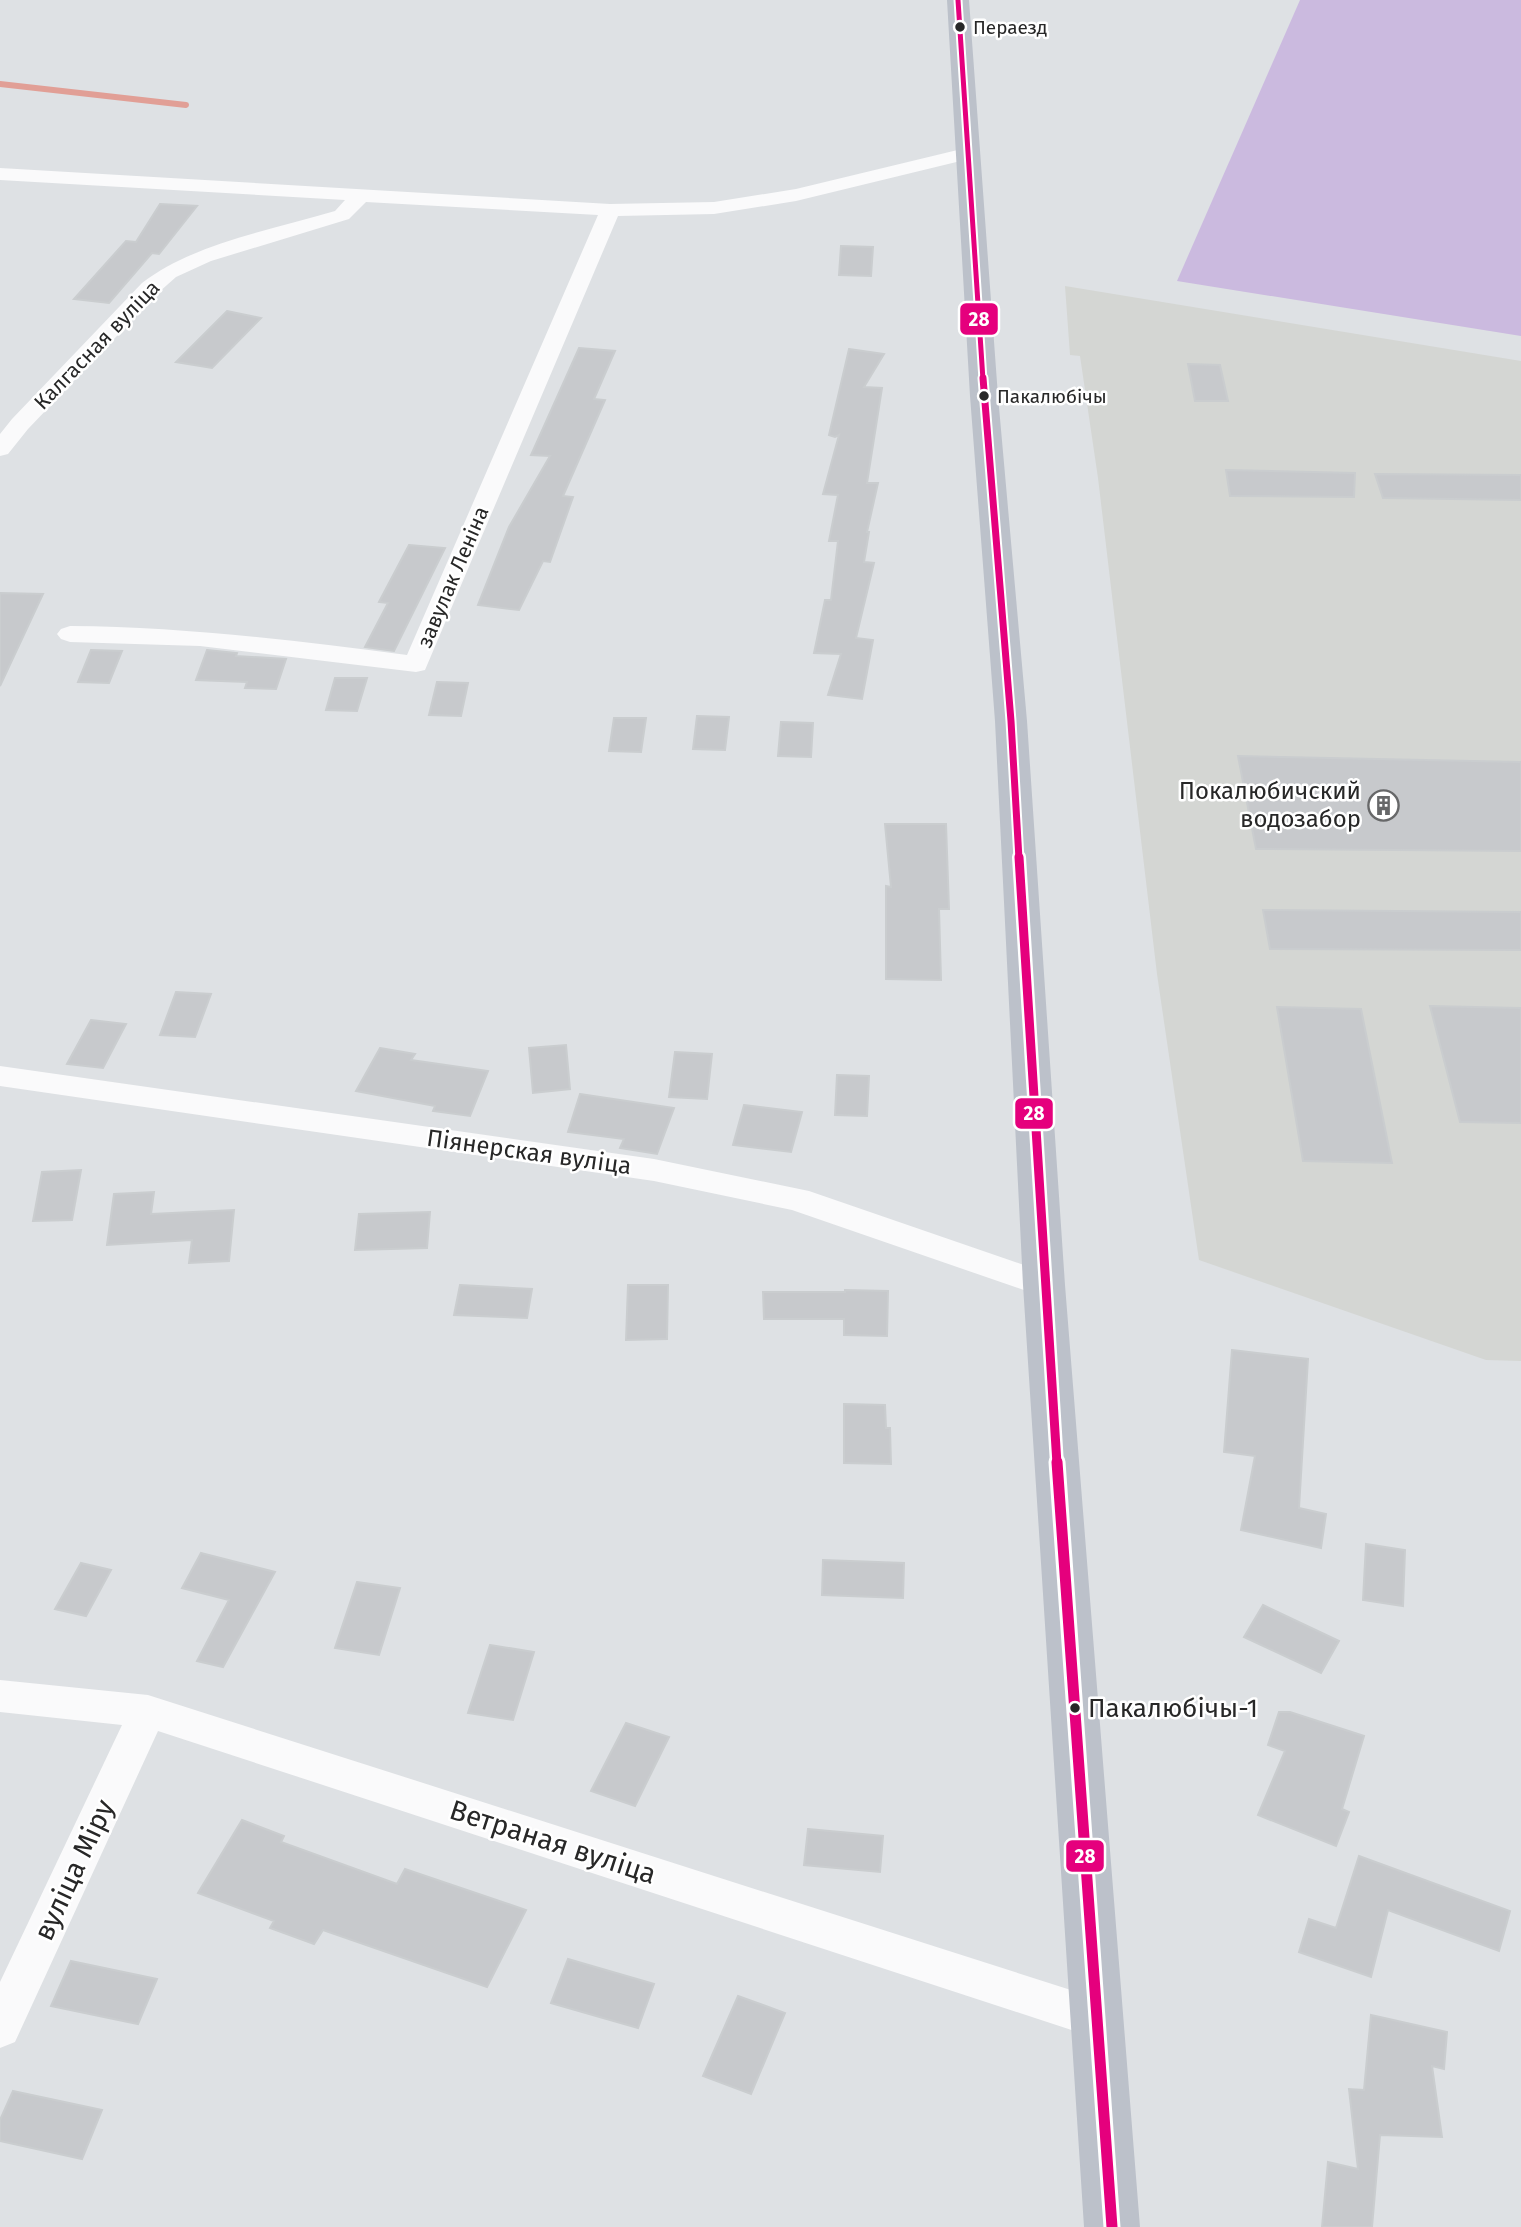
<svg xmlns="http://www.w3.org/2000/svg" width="1521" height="2227" viewBox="0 0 1521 2227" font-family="'Fira Sans',sans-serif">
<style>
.industrial{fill:#d4d6d3}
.green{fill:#cbbadf}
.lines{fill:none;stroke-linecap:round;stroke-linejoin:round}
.stream{stroke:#e19f96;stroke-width:6}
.building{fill:#c7c9cc;stroke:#cacdcf;stroke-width:2}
.minor{fill:#fafafb;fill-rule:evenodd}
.major{fill:#bcc1ca;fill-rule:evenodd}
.bus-1-far3-casing{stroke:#fff;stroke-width:9}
.bus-1-far2-casing{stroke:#fff;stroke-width:11}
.bus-1-far1-casing{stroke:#fff;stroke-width:14}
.bus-1-casing{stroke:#fff;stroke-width:17}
.bus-1-far3{stroke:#e5007d;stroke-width:5}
.bus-1-far2{stroke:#e5007d;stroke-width:7}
.bus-1-far1{stroke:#e5007d;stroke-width:9}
.bus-1{stroke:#e5007d;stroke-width:11}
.bus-dot{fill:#272727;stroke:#fff;stroke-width:2.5}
.labels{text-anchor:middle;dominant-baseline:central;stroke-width:5;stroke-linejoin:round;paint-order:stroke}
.far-bus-label{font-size:19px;fill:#272727;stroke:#fff;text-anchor:start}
.far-street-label{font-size:21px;fill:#272727;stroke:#fff}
.poi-label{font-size:24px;fill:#272727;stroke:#fff;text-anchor:end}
.street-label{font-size:24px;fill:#272727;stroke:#fff}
.near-bus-label{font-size:26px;fill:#272727;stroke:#fff;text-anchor:start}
.near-street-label{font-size:28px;fill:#272727;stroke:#fff}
.line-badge{stroke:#fff;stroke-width:2.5}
.badge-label{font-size:19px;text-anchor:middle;font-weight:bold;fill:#fff}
</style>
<rect width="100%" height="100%" fill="#dee1e4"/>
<path class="industrial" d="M1065 286 1521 361V1361L1486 1360 1199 1260 1157 974 1098 478 1080 356 1070 355Z"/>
<path class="green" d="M1300 0H1521V336L1177 281Z"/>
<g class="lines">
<path class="stream" d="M0 84 186 105"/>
</g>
<path class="building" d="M160 204 197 206 159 254 152 253 109 303 74 299 126 241 136 242Z
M841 246 873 247 871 276 839 275Z
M227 311 261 318 212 368 176 362Z
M579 348 615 351 594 399 605 400 563 496 573 497 550 562 543 561 519 610 478 605 509 527 550 456 531 455Z
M849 349 884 354 864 387 882 388 867 483H878L867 532H869L864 562 874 563 856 638 873 640 862 699 828 695 841 654 814 653 825 600H831L838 541H829L838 495 823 494 839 435 835 437 829 435Z
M1188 364 1220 365 1228 401H1195Z
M1226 470 1355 473 1354 497 1230 496Z
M1375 474 1521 475V500L1383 498Z
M409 545 445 548 394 651 365 647 388 603 379 602Z
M0 593 43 594 0 686Z
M91 650 122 651 109 683 78 682Z
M207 650 237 653 236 656 286 659 276 689 245 688 247 682 196 680Z
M335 678H367L357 711 326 710Z
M437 682 468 683 461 716 429 715Z
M697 716 729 717 725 750 693 749Z
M614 718H646L641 752 609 751Z
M781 722 813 723 811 757 778 756Z
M1238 756 1521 762V851L1256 849Z
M885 824H946L949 909H939L941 980 886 979V886L891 887Z
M1263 910 1521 912V950L1270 949Z
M176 992 211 994 195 1037 160 1035Z
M1430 1006 1521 1008V1123L1460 1122Z
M1277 1007 1361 1009 1392 1163 1303 1161Z
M91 1020 126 1024 103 1068 67 1064Z
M566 1045 570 1089 533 1093 529 1048Z
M380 1048 415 1054 411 1060 488 1071 470 1116 433 1111 435 1106 356 1091Z
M675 1052 712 1054 707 1099 669 1097Z
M837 1075 869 1076 867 1116 835 1115Z
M580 1094 674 1108 657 1154 620 1148 624 1139 568 1132Z
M744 1105 802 1112 791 1152 733 1145Z
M81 1170 72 1220 33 1221 42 1172Z
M154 1192 151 1214 234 1210 229 1261 189 1263 192 1240 107 1245 114 1194Z
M430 1212 427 1248 355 1250 359 1214Z
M460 1285 532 1289 527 1318 454 1315Z
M628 1285H668L667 1339 626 1340Z
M845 1290 888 1291 887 1336 844 1335V1319H764L763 1292H845Z
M1232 1350 1308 1359 1299 1508 1326 1514 1321 1548 1241 1530 1255 1456 1224 1452Z
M844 1404 885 1405 886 1428H890L891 1464 844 1463Z
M1366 1544 1405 1550 1403 1606 1363 1600Z
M201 1553 275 1572 223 1667 197 1661 229 1600 182 1588Z
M823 1560 904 1563 903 1598 822 1595Z
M81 1563 111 1570 86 1616 55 1609Z
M357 1582 400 1588 379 1655 335 1648Z
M1263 1605 1339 1641 1321 1673 1244 1637Z
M490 1645 534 1652 513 1720 468 1713Z
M1279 1712H1290L1364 1736 1342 1809 1349 1812 1336 1846 1258 1815 1285 1751 1268 1745Z
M626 1723 669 1737 635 1806 591 1791Z
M242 1820 284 1836 281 1842 397 1884 405 1869 526 1910 487 1987 323 1930 314 1944 270 1928 274 1921 198 1893Z
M808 1829 883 1836 880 1872 804 1865Z
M1359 1856 1510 1911 1499 1951 1388 1910 1371 1977 1299 1952 1309 1919 1336 1928Z
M568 1959 654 1984 638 2028 551 2003Z
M71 1961 157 1979 138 2024 51 2006Z
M738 1996 785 2013 751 2094 703 2076Z
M1371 2015 1447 2032 1444 2069 1432 2066 1442 2137 1380 2135 1372 2227H1322L1328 2162 1358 2169 1349 2089 1364 2090Z
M13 2091 102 2110 82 2159 0 2141V2120Z"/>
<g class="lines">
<path class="minor" d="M970 147 977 149 980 153 977 157 796 201 714 214 618 216 425 670 416 672 200 646 70 642 61 639 57 634 61 629 70 626C183 627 295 640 407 655L598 215 366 202 349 219 211 261 176 277 158 293 28 429 8 454 0 456V434L12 419 142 283C194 243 272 230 335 211L345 200 0 180V168L610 204 714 202 796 189Z
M0 1066 654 1159 809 1191 1056 1276 1061 1285 1056 1294 1044 1297 792 1210 654 1181 0 1086Z
M0 1680 148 1695 1099 1999 1114 2005 1120 2019 1114 2033 1099 2039 158 1731 15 2042 0 2048V1982L122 1725 0 1712Z"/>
<path class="major" d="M947 0H969L998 396 1027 721 1065 1285 1140 2227H1084L1023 1285 995 721 970 396Z"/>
<defs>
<path id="bus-1-far3" d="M958 0 983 380"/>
<path id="bus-1-far2" d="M983 378 1011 721 1019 859"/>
<path id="bus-1-far1" d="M1019 857 1057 1464"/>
<path id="bus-1" d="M1057 1462 1112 2227"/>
</defs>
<use href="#bus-1-far3" class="bus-1-far3-casing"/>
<use href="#bus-1-far2" class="bus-1-far2-casing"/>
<use href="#bus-1-far1" class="bus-1-far1-casing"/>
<use href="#bus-1" class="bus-1-casing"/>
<use href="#bus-1-far3" class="bus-1-far3"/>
<use href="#bus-1-far2" class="bus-1-far2"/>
<use href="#bus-1-far1" class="bus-1-far1"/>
<use href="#bus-1" class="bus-1"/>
</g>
<defs>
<symbol id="building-ring" viewBox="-11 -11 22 22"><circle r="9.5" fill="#fff" stroke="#676869" stroke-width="1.5"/><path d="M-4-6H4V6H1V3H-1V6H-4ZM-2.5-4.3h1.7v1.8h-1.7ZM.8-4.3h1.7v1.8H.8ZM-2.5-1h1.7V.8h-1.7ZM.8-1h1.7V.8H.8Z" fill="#676869"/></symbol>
</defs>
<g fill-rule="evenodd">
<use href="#building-ring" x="1366" y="788" width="35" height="35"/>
</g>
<g class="bus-dot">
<circle cx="960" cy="27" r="6"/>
<circle cx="984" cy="396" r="6"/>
<circle cx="1075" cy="1708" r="6"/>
</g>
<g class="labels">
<g class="far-bus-label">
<text x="973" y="27">Пераезд</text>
<text x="997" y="396">Пакалюбічы</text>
</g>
<g class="far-street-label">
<text transform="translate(97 345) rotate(-46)">Калгасная вуліца</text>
<text transform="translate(453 577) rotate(-67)">завулак Леніна</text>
</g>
<g class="poi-label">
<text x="1361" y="791">Покалюбичский<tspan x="1361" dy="28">водозабор</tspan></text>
</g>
<g class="street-label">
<text transform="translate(529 1152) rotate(8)">Піянерская вуліца</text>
</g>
<g class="near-bus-label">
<text x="1088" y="1708">Пакалюбічы-1</text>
</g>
<g class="near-street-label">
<text transform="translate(553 1842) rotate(18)">Ветраная вуліца</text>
<text transform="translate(74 1870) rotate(-65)">вуліца Міру</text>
</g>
</g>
<g class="line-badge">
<rect x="959" y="302" width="40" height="34" rx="7" fill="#e5007d"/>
<rect x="1014" y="1097" width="40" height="33" rx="7" fill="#e5007d"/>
<rect x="1065" y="1839" width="40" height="34" rx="7" fill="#e5007d"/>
</g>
<g class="badge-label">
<text x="979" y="326">28</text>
<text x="1034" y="1120">28</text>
<text x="1085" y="1863">28</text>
</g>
</svg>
